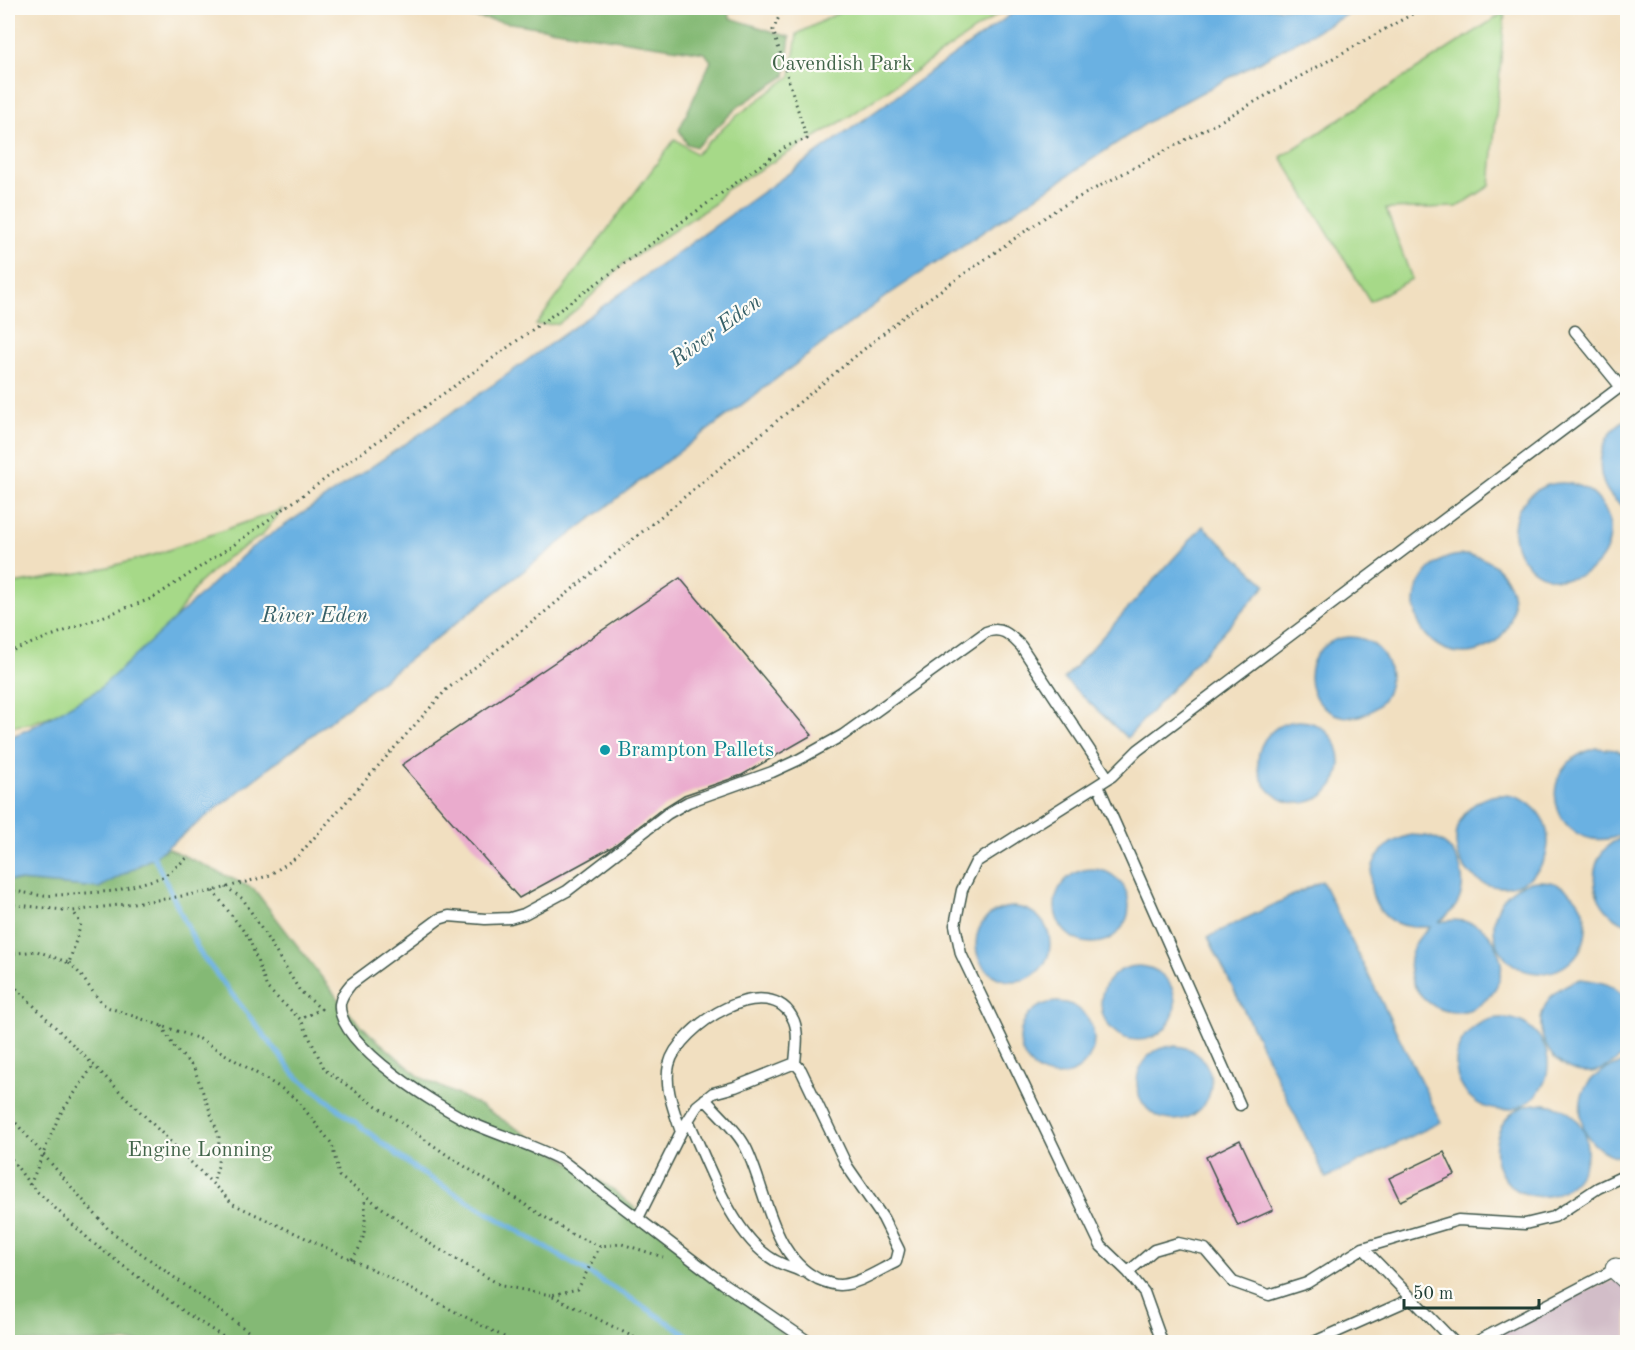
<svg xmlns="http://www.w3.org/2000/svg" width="1635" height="1350" viewBox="0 0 1635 1350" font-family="'Old Standard TT',serif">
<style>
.industrial{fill:#d2bdc8}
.green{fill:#a6d988;stroke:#628b5e;stroke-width:1.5}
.forest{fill:#84b974;stroke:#527b54;stroke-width:1.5}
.water{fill:#6bb1e2;stroke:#45778b;stroke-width:1.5}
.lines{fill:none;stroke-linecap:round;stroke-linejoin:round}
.stream{stroke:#6bb1e2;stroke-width:5}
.building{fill:#eaabcd}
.service-casing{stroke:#3e5549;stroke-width:13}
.minor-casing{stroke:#3e5549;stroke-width:23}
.path{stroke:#3e5549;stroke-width:3;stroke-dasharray:1.5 4.5;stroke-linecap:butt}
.service{stroke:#fff;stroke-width:10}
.minor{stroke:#fff;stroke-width:21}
.culture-dot{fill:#0f9aa8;stroke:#fdfcf7;stroke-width:2}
.labels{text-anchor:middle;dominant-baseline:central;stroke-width:4.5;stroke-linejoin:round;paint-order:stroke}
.park-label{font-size:21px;fill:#416449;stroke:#fdfcf7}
.culture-label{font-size:21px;fill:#0d838f;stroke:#fdfcf7;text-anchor:start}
.water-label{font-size:22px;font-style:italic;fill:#366068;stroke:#fdfcf7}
</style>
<rect width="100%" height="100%" fill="#fdfcf7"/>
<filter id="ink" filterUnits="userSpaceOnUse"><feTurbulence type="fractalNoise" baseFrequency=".0167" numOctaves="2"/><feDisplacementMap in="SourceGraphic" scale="12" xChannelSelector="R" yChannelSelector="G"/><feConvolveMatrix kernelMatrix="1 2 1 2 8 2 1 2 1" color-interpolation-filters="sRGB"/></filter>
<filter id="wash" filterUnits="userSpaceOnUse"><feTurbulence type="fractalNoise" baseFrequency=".008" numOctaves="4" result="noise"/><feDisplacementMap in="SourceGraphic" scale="24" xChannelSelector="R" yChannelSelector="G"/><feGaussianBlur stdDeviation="1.35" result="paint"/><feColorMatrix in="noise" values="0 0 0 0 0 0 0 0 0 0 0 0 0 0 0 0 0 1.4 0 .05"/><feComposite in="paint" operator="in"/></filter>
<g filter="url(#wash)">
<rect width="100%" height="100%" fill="#f1dfc0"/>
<path class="industrial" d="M1627 1275V1342H1458Z"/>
<path class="green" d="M848 8H1007L844 120 725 190 714 204 623 264 582 305 558 324 536 325 675 139 696 154 734 118 791 76 797 34Z
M1505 12 1490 186 1457 207 1386 209 1412 279 1370 301 1281 157Z
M283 509 261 536 228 557 198 584 164 634 119 677 72 708 29 724 8 727V585L97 570 157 554Z"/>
<path class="forest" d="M413 8H727L730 18 790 37 785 76 739 106 696 147 687 144 679 130 711 61 705 53Z
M168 848 254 889 349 1013 370 1034 420 1077 481 1106 611 1188 792 1342H8V880L99 888Z"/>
<path class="water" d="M1020 8H1359L1156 117 885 297 619 497 154 857 99 888 8 880V738L29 729 98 690 251 548 494 384Z
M1627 419V508C1590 492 1593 436 1627 419Z
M1514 531a48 48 0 1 1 96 0a48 48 0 1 1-96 0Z
M1203 526 1266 585 1127 738 1064 679Z
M1415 604a49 49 0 1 1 98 0a49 49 0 1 1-98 0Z
M1310 677a40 40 0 1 1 80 0a40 40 0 1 1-80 0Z
M1258 762a41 41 0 1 1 82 0a41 41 0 1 1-82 0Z
M1596 748 1616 750 1627 756V832C1561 867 1521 769 1596 748Z
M1456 841a46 46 0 1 1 92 0a46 46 0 1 1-92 0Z
M1411 835C1417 836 1424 835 1430 837 1457 844 1470 878 1458 902 1454 911 1446 917 1439 922 1472 915 1496 929 1501 963 1503 973 1498 986 1492 993 1448 1047 1373 973 1430 927 1417 927 1406 928 1394 922 1367 908 1362 866 1386 847 1393 840 1402 838 1411 835Z
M1627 836H1628L1627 924C1585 909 1582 848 1627 836Z
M1055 906a37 37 0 1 1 74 0a37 37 0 1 1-74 0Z
M1494 927a46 46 0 1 1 92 0a46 46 0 1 1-92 0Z
M1322 881 1441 1122 1326 1178 1208 937Z
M976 944a37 37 0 1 1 74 0a37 37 0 1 1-74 0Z
M1101 1003a37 37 0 1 1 74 0a37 37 0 1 1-74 0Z
M1581 979C1598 981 1620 984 1627 1003 1629 1009 1628 1019 1628 1026 1628 1032 1629 1043 1627 1049 1623 1057 1614 1063 1607 1067 1552 1095 1504 1002 1581 979Z
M1020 1039a37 37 0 1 1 74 0a37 37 0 1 1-74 0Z
M1456 1064a46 46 0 1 1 92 0a46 46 0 1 1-92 0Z
M1137 1083a37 37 0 1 1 74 0a37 37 0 1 1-74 0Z
M1620 1064 1627 1065V1157C1610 1158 1593 1147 1585 1132 1585 1139 1588 1147 1587 1155 1583 1179 1561 1200 1535 1196 1477 1188 1485 1099 1545 1104 1555 1105 1566 1109 1574 1117 1578 1121 1581 1127 1585 1132 1573 1098 1585 1074 1620 1064Z"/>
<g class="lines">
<path class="stream" d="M154 857 200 953 295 1075 418 1171 632 1299 698 1342"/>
</g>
<g id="blocks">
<path class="building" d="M680 578 812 735 742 775 684 795 663 808 612 847 519 898 402 765Z
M1240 1140 1273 1210 1238 1226 1206 1157Z
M1444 1152 1455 1175 1400 1201 1389 1178Z"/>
</g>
</g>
<g filter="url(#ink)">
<use href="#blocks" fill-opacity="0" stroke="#3e5549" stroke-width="1.5"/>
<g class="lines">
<defs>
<path id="service" d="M1575 331 1620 386
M1098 785 1240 1105
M705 1099C718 1114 737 1130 746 1148 767 1191 771 1255 818 1279 825 1282 832 1285 840 1285 859 1284 879 1270 896 1262L899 1250 883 1218 847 1166 801 1070 795 1063
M688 1120C708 1163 732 1236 774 1260 782 1265 792 1267 800 1271
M638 1218 682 1130 697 1106 713 1093 735 1087 795 1063C796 1050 799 1034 794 1021 771 967 678 1026 669 1065 664 1087 674 1110 681 1132
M1363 1248 1454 1342
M1128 1272 1154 1250 1178 1243 1205 1249 1233 1282 1269 1295 1307 1283 1363 1248 1458 1220 1525 1224 1554 1217 1598 1188 1628 1174
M809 1342 724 1284 561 1160C533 1145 504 1137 476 1125 443 1110 336 1045 340 1004 341 996 346 990 351 984L439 919 449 916 485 919 510 918 524 914 567 891 667 814 688 802 772 772 798 760 843 735 986 632C1002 626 1010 635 1021 646L1108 778
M1162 1342 1144 1292 1128 1272 1101 1246 961 954 955 925 962 890 976 862 1112 776 1138 750 1628 381
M1314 1342 1411 1299
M1476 1342 1616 1269"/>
<path id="minor" d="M1616 1269 1628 1280"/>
</defs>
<use href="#service" class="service-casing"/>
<use href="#minor" class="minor-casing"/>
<path class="path" d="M8 652 153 598 235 544 787 146 807 139 773 30 783 8
M226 887 243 899 300 991 321 1009 301 1019
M8 890 44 896 115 891 163 877 187 858
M213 891 249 938 267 988 301 1020 325 1070 450 1157 573 1235 600 1246 622 1244 663 1257
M8 904 73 911 164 899 213 891 268 876 297 857 446 690 535 620 908 313 1057 209 1215 124 1423 8
M8 954 37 951 69 963 81 924 73 911
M69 963C86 977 90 993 107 1007L200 1039 284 1090 297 1100 332 1144 339 1176 432 1245 502 1286 551 1295
M8 980 233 1204 376 1271 514 1342
M162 1026 174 1047 194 1068 219 1136 218 1166 213 1183
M8 1114 109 1230 263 1342
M8 1154 30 1185 93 1243 186 1313 231 1342
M30 1185 59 1116 93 1066
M600 1246 578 1289 551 1295 643 1342
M351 1259C368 1242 365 1220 365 1197"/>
<use href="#service" class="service"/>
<use href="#minor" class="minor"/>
</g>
</g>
<circle class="culture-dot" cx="605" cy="750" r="6"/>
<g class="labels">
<g class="park-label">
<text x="842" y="64">Cavendish Park</text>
<text x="200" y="1150">Engine Lonning</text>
</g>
<g class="culture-label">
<text x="617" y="750">Brampton Pallets</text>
</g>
<g class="water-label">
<text transform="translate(716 331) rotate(-36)">River Eden</text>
<text x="315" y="616">River Eden</text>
</g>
</g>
<rect width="1635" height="1350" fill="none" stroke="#fdfcf7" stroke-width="30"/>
<path d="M1404 1299v9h135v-9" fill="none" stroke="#1f3d34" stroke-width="3"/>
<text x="1413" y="1299" font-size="18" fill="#1f3d34" stroke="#fdfcf7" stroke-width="4.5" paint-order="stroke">50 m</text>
</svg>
